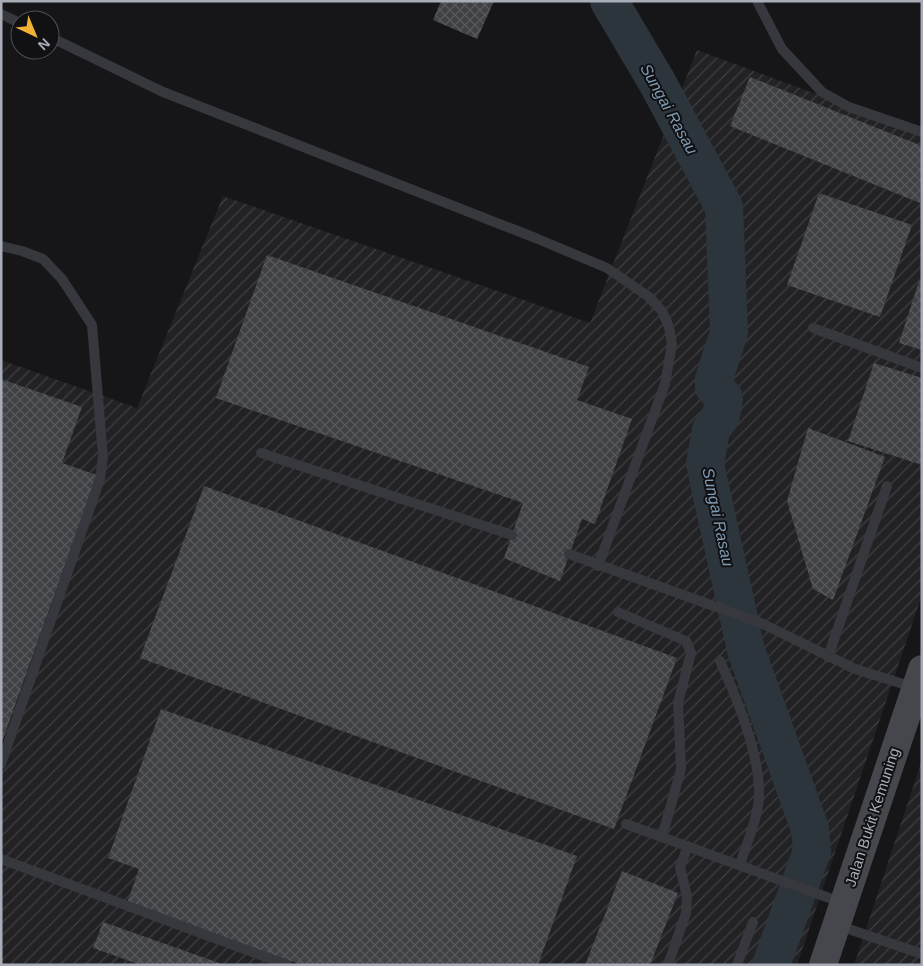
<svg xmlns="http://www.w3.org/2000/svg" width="923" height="966" viewBox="0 0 923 966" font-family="Helvetica,sans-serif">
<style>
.industrial{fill:url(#industrial-furrows)}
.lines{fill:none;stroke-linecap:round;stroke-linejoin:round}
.river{stroke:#2c353c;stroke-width:38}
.building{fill:url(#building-cross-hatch)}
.lane{stroke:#37383d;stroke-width:10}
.secondary{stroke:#45474d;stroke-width:28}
.labels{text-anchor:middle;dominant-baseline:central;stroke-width:4;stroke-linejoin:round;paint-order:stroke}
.street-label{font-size:15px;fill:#a8adb8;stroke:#111113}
.water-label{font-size:16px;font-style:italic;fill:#7f9bb3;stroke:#111113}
</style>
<defs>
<pattern id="industrial-furrows" width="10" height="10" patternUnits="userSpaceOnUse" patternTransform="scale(1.25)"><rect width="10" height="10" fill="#222225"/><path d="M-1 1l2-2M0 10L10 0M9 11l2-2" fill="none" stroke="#3f3f43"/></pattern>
<pattern id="building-cross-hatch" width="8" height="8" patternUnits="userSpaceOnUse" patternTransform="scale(1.25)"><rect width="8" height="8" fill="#404145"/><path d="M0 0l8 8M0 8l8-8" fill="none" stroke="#595a5e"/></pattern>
</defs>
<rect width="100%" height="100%" fill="#161618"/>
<path class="industrial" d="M697 50 922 133V595L797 965H1V360L137 408 223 196 590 323Z
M922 760V965H854Z"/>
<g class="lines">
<path class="river" d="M609 1 657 82 724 207 729 332 714 379V387L724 398 721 416 711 430 705 464 746 650 810 829 812 851 771 965"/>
</g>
<path class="building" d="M441 1H494L477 39 433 20Z
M750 77 922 146 920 203 730 126Z
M819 193 912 225 880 317 787 285Z
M267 255 589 367 577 400 632 419 595 524 582 519 560 581 504 558 523 503 216 398Z
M919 281 922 282V350L899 343Z
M874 363 922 378V465L848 441Z
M1 379 82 407 62 463 97 475 2 742Z
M808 428 885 457 833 600 813 589 787 501Z
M204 486 677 658 614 829 140 658Z
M161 709 577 856 538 965H302L127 903 139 869 108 858Z
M622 871 678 893 650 965H585Z
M103 922 222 964V965H141L93 948Z"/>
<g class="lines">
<path class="lane" d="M757 1 782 49 822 92 849 107 922 132
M1 14 20 23
M50 37 163 92 538 239 607 268 649 297 662 311 669 327 672 344 665 384 598 566
M1 246 22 251 43 259 62 279 92 325 103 457 100 479 1 764
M813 328 922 368
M261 453 512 535
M569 554 761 623 855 669 916 688
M618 612 686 641 691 653 678 703 681 769 662 837
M828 657 887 486
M720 661C737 698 758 749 759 790 760 815 747 841 740 865
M626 824 843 903
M1 859 287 965
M837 925 922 954
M668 965 686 913 687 896 680 867 688 846
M737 965 753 922"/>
<path class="secondary" d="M823 965 922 669"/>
</g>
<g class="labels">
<g class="street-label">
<text transform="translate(872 817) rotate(-72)">Jalan Bukit Kemuning</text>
</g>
<g class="water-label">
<text transform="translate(669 109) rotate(61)">Sungai Rasau</text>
<text transform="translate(718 517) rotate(78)">Sungai Rasau</text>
</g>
</g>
<rect width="923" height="966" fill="none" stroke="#a8adb8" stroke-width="5"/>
<g transform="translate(35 35) rotate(136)"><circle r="24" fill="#111113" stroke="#4d4f55"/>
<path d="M0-4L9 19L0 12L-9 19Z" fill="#f2b134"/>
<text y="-8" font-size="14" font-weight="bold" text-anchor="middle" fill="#a8adb8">N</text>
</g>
</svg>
